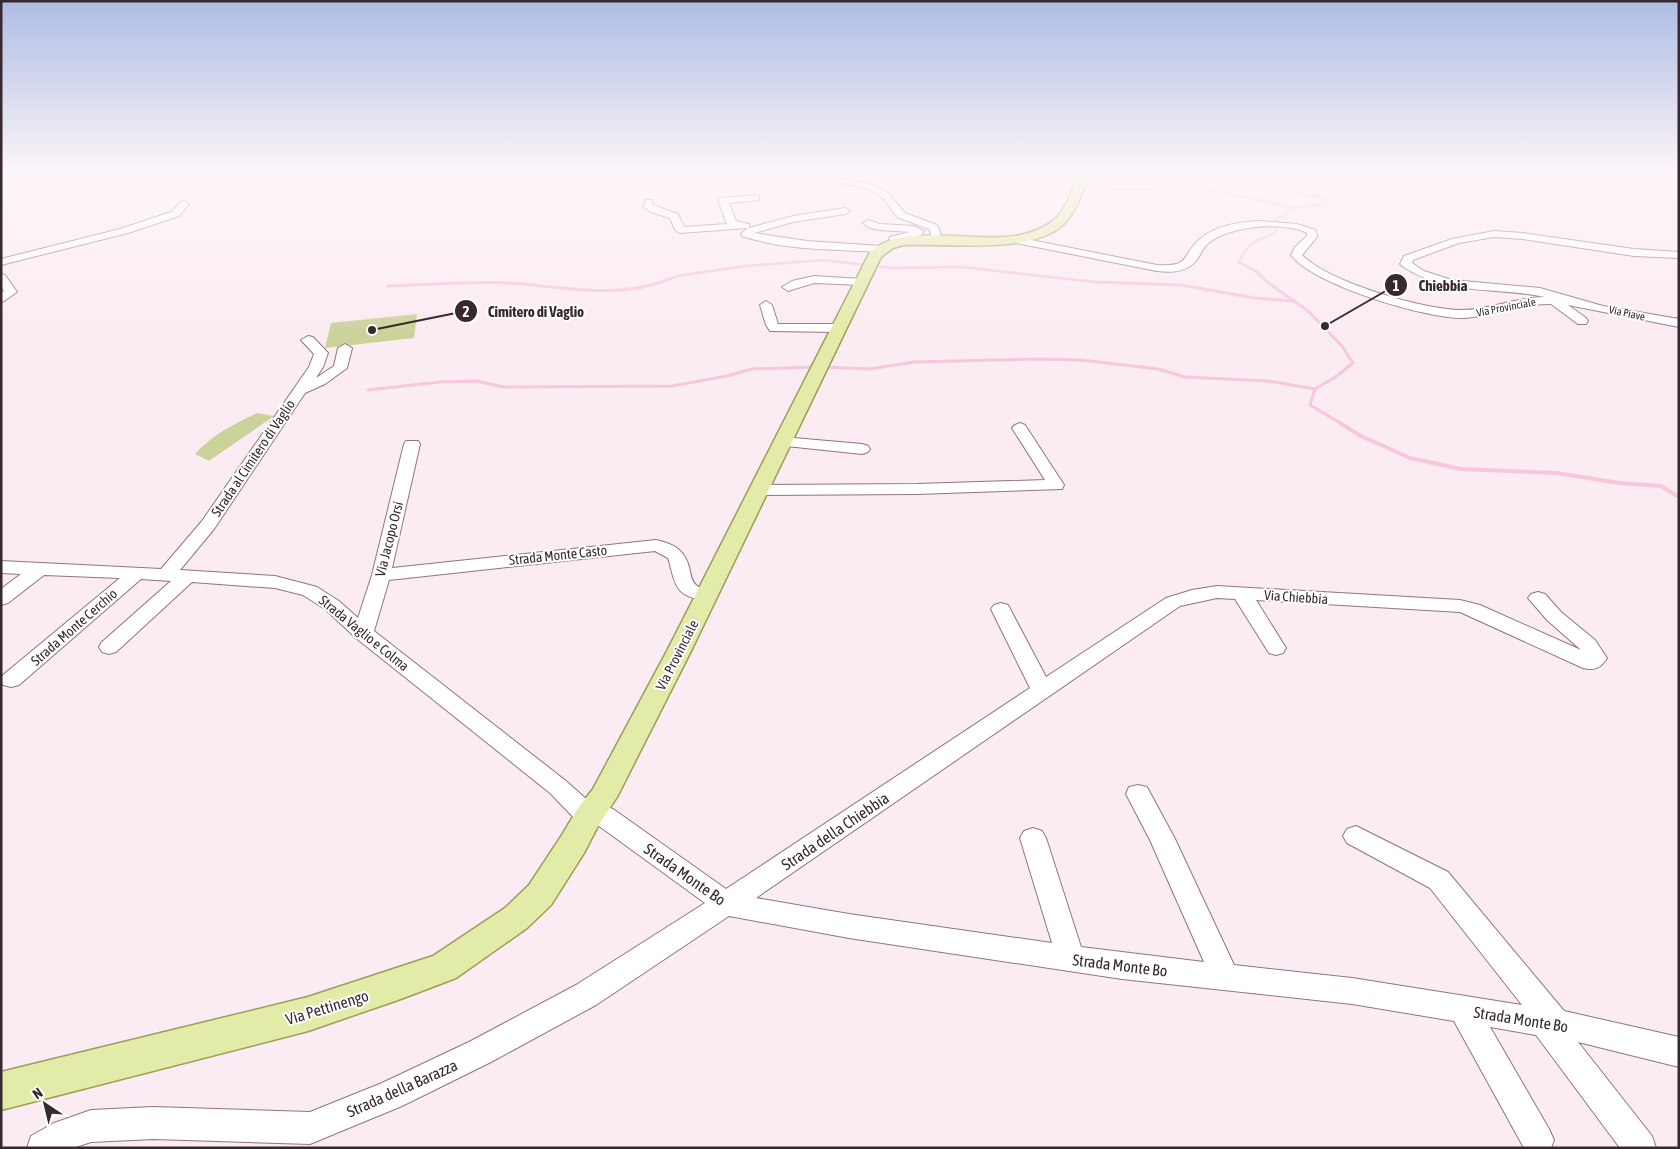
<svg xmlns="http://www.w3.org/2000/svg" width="1680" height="1149" viewBox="0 0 1680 1149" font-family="'Asap Condensed',sans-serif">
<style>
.green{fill:#cbd39b}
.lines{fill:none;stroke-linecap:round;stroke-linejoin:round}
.stream-far2{stroke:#f7c7dc;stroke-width:2.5}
.stream-far1{stroke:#f7c7dc;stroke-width:3}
.stream{stroke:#f7c7dc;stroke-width:4}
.minor-casing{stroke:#947281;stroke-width:2}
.major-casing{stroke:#9a9e58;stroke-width:3}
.minor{fill:#fff;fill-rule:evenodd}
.major{fill:#e3eba8;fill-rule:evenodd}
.labels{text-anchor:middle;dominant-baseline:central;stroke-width:4;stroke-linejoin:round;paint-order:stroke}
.far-street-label{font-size:11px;fill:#37292f;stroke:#fff}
.street-label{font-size:14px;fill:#37292f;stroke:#fff}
.near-street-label{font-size:16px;fill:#37292f;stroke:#fff}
.leader{fill:none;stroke:#37292f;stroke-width:2}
.callout-dot{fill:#37292f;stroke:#fff;stroke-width:2}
.mark-label{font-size:15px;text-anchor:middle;font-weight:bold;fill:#fff}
.callout-label{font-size:15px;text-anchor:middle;font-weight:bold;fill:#37292f;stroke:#fff;stroke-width:4;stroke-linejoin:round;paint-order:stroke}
</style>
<rect width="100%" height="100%" fill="#fbebf2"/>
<path class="green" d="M417 314 414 338 325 348 331 323Z
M257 413 274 416 209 461 195 454C212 435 234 424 257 413Z"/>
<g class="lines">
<path class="stream-far2" d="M990 173 1027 178 1066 189 1212 190 1290 207 1288 213 1276 219 1275 233C1257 239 1247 244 1239 262L1257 272 1268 283
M1254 173C1275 190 1300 193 1326 199L1324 204 1289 209
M1 178 26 173
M503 283H510
M658 283 678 276 745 266 823 260 892 268 961 267 1095 282 1127 283"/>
<path class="stream-far1" d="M1094 282 1181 285 1255 298 1293 301
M1267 282 1308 311 1342 346 1353 363 1334 378 1315 389 1310 405 1342 424
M388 286C428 285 470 281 510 283 559 286 614 299 661 282
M824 367 869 369 914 362 1039 359 1081 360 1158 369 1185 377 1268 381 1315 389
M368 390 440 382 477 381 503 387 672 386 727 376 752 369 816 367"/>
<path class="stream" d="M1340 423 1361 436 1410 458 1461 469 1557 473 1619 483 1661 486 1679 497"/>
<defs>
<path id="minor" d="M798 173H818L875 185 889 194 905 213 937 225 941 234 937 242H929L928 240 931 234 929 229 897 217 883 198 869 189Z
M756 195 759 196V200L729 203 736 221 749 224V228L793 216 845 208 850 211 845 214 793 222 754 233 807 241 881 246 886 249 881 252C836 249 786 251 742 236L741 234 748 228 680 233 675 230 670 218 651 212 643 206 646 200H652L653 205 678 214 684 227 727 224 718 200 720 198Z
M184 201 189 204 179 216 128 233 1 265V259L120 229 171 212 181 202Z
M868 220 880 224 913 226 924 231 921 235 901 240V244L897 245 893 244 889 239 890 237 910 232 880 230 870 228 863 223Z
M1260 221 1297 224 1316 230 1317 237 1302 255C1328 282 1424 310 1462 310 1490 310 1516 297 1545 297 1494 286 1449 297 1402 266L1400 264 1404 256 1452 239 1494 231 1523 233 1634 249 1679 252V258L1634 256 1523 239 1494 237 1459 243 1413 260 1412 263 1424 271 1452 280 1540 288 1603 306 1679 319V327L1568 305 1586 318 1588 321 1586 324H1578L1551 304C1521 303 1494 316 1464 318 1426 319 1313 285 1291 255L1295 247 1307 236V233C1283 221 1232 226 1210 242 1204 246 1202 252 1198 258 1189 272 1173 273 1157 271L1011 242 1006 239 1011 236 1157 265C1192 267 1180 256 1200 239 1216 225 1239 222 1260 221Z
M1 274 5 275 17 292 1 303V293L4 291 1 286Z
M814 276 862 279 868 282 862 285 814 283 788 291 782 287 792 281Z
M766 301 772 305 778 324H839L845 328 839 332 770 331 766 325 760 305Z
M308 336 313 337 328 353 323 367 316 378 334 366 338 348 345 344 352 348 347 368 325 384 305 393 214 529 180 570 275 576 317 587 339 601 358 618 372 575 404 444 406 441H418L420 444 392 568 656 540C675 544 686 551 690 571 691 576 692 582 696 585 702 591 711 589 716 596L713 600C705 602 701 601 694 598 673 593 674 576 668 558L655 551 389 580 374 631 566 781 594 806H604L613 809 726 889 1030 688 991 609 994 605 1001 603 1008 605 1046 677 1166 598 1192 590 1217 586 1460 600 1480 605 1581 650 1547 620 1528 598 1531 594 1538 592 1545 594 1561 612 1595 640 1607 658C1601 668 1594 671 1583 668L1460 612 1256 600 1286 648 1283 653 1276 655 1269 653 1235 599 1217 598 1180 606 756 898 849 914 1052 943 1020 838 1024 831 1033 828 1042 831 1046 838 1081 947 1204 962 1150 840 1126 794 1129 787 1138 785 1147 787 1175 839 1234 965 1352 978 1522 1005 1430 888 1347 843 1343 836 1347 829 1356 826 1448 872 1564 1011 1679 1037V1067L1578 1042 1652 1136 1656 1148H1620L1536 1035 1490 1027 1549 1129 1554 1140 1551 1148H1524L1454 1021 1352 1004 1122 979 849 938 729 916 596 1005 491 1062 402 1106 310 1144 153 1139 91 1142 73 1148H27L31 1136 54 1123 91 1110 153 1107 310 1112 382 1083 469 1042 576 985 705 903 599 826H588L579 823 550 793 356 638 325 609 303 595 275 588 192 582 116 652 109 654 102 652 99 647 102 642 171 581 141 579 19 685 11 687 3 685 1 679 3 675 120 578 44 575 8 603 1 605V589L21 574 1 573V561L161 569 202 521 309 367 314 354 301 340Z
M1020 423 1025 425 1064 485 1062 489 917 494 759 495 753 494 751 490 753 486 759 485 917 484 1045 480 1012 428 1015 425Z
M782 437 862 444 868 446 870 449 868 452 862 454 777 445 774 442 777 439Z"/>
<path id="major" d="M1079 173H1090C1083 190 1077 211 1064 224 1032 255 946 243 904 245L893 248 881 257 691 651 617 797 599 824 584 853 551 905 527 928 456 978 398 1000 308 1031 1 1110V1072L308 997 433 956 505 908 529 885 562 835 578 808 593 789 667 651 870 252C914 213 1006 260 1054 220 1067 209 1072 189 1079 173Z"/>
</defs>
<use href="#minor" class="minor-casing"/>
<use href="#major" class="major-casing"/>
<use href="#minor" class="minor"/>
<use href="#major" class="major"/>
</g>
<linearGradient id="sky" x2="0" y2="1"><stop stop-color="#aebce3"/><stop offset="0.52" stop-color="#fdf6f9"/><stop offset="1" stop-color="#fdf6f9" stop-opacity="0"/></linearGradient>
<rect width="1680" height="334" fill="url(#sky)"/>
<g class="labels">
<g class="far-street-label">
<text transform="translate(1506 307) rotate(-11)">Via Provinciale</text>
<text transform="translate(1627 313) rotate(12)">Via Piave</text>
</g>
<g class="street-label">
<text transform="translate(253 458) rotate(-56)">Strada al Cimitero di Vaglio</text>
<text transform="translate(389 539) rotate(-76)">Via Jacopo Orsi</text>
<text transform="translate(558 555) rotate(-6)">Strada Monte Casto</text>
<text transform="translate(1296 597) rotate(4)">Via Chiebbia</text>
<text transform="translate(74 627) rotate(-41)">Strada Monte Cerchio</text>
<text transform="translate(364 633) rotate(39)">Strada Vaglio e Colma</text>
<text transform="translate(677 655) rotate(-63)">Via Provinciale</text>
</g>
<g class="near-street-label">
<text transform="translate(835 831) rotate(-34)">Strada della Chiebbia</text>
<text transform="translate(685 874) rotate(35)">Strada Monte Bo</text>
<text transform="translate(1120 965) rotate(7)">Strada Monte Bo</text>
<text transform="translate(327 1007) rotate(-17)">Via Pettinengo</text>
<text transform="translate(1521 1019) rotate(9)">Strada Monte Bo</text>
<text transform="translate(402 1088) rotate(-24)">Strada della Barazza</text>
</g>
</g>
<path class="leader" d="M1325 326L1396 285M372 330L466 311"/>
<g class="callout-dot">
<circle cx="1325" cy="326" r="5"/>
<circle cx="372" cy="330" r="5"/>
<circle cx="1396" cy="285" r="12"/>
<circle cx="466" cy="311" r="12"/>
</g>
<g class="mark-label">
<text x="1396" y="291">1</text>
<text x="466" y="317">2</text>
</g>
<g class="callout-label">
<text x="1443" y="291">Chiebbia</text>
<text x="536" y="317">Cimitero di Vaglio</text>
</g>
<rect width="1680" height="1149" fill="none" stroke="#37292f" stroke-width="5"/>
<g transform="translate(45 1104) rotate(325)" stroke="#ffffff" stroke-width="4" paint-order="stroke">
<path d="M0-4L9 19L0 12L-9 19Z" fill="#37292f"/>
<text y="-8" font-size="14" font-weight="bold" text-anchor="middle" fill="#37292f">N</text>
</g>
</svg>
